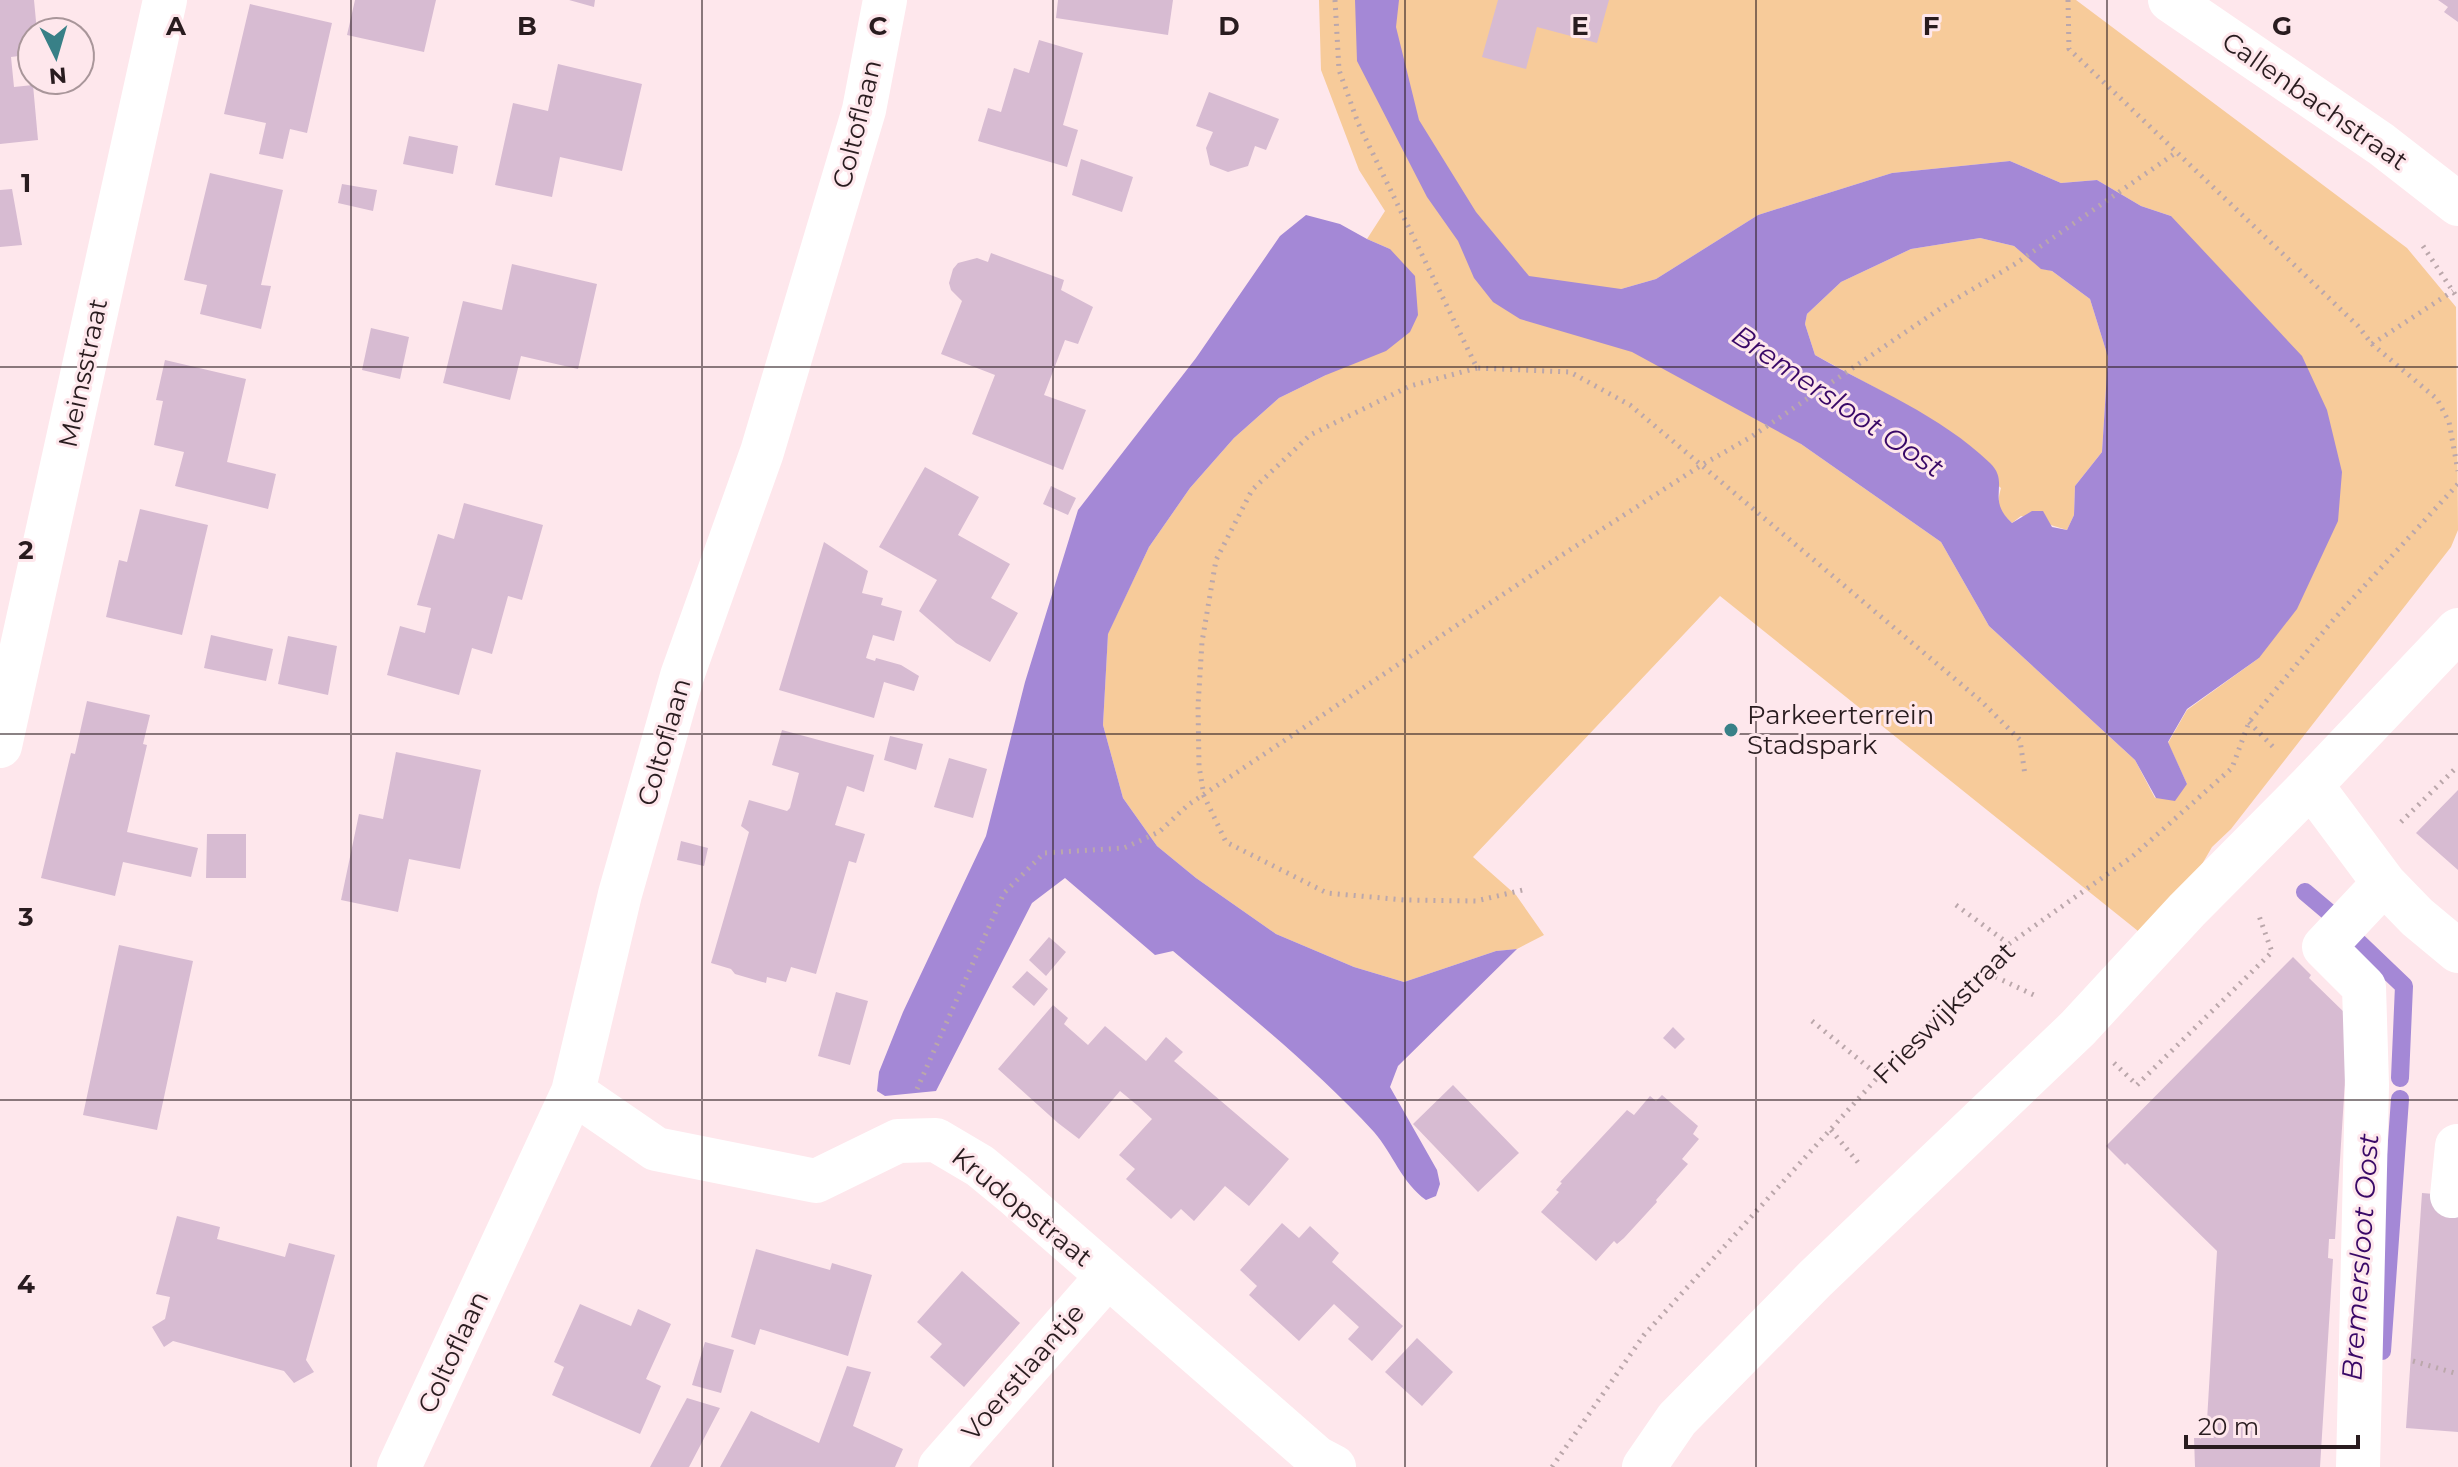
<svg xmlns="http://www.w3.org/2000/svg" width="2458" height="1467" viewBox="0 0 2458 1467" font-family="Montserrat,sans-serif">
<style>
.green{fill:#f7cb9a;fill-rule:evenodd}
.water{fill:#a488d6;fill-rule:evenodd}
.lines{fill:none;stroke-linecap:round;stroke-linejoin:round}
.stream{stroke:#a488d6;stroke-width:18}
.building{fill:#d7bbd2}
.path{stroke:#bba7ab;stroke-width:5;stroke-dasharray:2 6;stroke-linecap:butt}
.minor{stroke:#fff;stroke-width:44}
.grid{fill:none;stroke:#291c1f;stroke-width:2;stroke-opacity:0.55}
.poi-dot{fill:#388087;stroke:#fee7ec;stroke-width:3}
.labels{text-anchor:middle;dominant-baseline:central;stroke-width:6;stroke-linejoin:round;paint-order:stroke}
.street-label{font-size:26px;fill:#291c1f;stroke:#fee7ec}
.poi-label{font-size:26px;fill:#291c1f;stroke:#fee7ec;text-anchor:start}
.water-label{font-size:28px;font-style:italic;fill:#390867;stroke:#fee7ec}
.grid-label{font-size:26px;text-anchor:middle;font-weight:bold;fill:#291c1f;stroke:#fee7ec;stroke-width:6;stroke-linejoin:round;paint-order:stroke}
</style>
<rect width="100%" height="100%" fill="#fee7ec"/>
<path class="green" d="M1319 0H2076L2407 248 2456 307 2458 530 2451 547 2231 829 2212 847 2194 878 2138 931 1720 596 1473 857 1516 895 1544 935 1517 949 1496 951 1404 982 1354 967 1276 934 1196 878 1157 846 1123 798 1103 725 1108 633 1149 547 1190 488 1234 438 1279 398 1326 375 1390 249 1367 239 1385 211 1359 170 1321 70ZM2010 161 2061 183 2097 180 2141 206 2171 216 2259 658 2187 710 2168 743 2187 784 2155 798 2135 760 1989 626 1941 542 1801 444 1621 289 1656 279 1758 215 1892 173Z
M1980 238 2014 246 2041 268 2052 271 2090 299 2108 357 2102 452 2075 486 2074 515 2067 530 2021 516 2012 523C1999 512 1996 505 2001 488L1881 391 1815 355 1805 324 1807 314 1841 282 1911 249Z"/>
<path class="water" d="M1355 0H1399L1396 27 1419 120 1476 212 1529 276 1621 289 1656 279 1758 215 1892 173 2010 161 2061 183 2097 180 2141 206 2171 216 2302 356 2327 410 2342 472 2338 521 2297 609 2259 658 2187 709 2168 742 2187 784 2175 801 2156 798 2135 760 1989 626 1941 542 1801 444 1632 352 1520 319 1493 302 1474 278 1458 241 1427 197 1357 61ZM1980 238 2014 246 2041 269 2052 271 2090 299 2108 357 2102 452 2075 486 2074 515 2067 530 2052 527 2043 511H2032L2012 523C1985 499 2011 483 1990 463 1940 415 1874 389 1815 355L1805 324 1807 314 1841 282 1911 249Z
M1306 215 1340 224 1367 239 1390 249 1415 276 1418 315 1410 332 1386 351 1326 375 1279 398 1234 438 1190 488 1149 547 1108 634 1103 725 1123 798 1157 846 1196 878 1276 934 1354 967 1404 982 1496 951 1517 949 1398 1066 1390 1087 1437 1170 1440 1184 1436 1196 1426 1200C1402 1183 1393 1154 1374 1132 1313 1066 1242 1009 1173 951L1155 955 1065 878 1032 903 936 1091 885 1096 877 1091 879 1072 903 1012 986 836 1025 682 1078 510 1196 358 1280 236Z"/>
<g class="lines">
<path class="stream" d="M2305 892 2331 914
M2359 943 2404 986 2400 1078
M2382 1351 2400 1099"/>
</g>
<path class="building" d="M0 0H34L37 32 25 33 27 55 11 57 14 87 33 85 38 140 0 144Z
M355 0H436L424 52 347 35Z
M569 0H595L594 7Z
M1058 0H1173L1168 35 1056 18Z
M1498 0H1609L1597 43 1537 27 1526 69 1482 57Z
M2438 0H2458V22L2444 12 2448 7Z
M250 4 332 23 307 133 290 129 283 159 259 154 266 123 224 114Z
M1039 40 1083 53 1063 125 1078 130 1067 167 978 141 988 108 1001 112 1014 68 1029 73Z
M558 64 642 84 622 171 560 157 552 197 495 185 513 103 548 111Z
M1209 92 1279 119 1266 150 1255 146 1248 166 1228 172 1210 165 1206 148 1213 132 1196 126Z
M409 136 458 146 453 174 403 164Z
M1081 159 1133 177 1122 212 1072 195Z
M210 173 283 190 261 285 271 286 261 329 200 314 207 285 184 280Z
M342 184 377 190 373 211 338 203Z
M12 189 22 245 0 247V190Z
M991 253 1064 280 1061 290 1093 307 1078 344 1065 340 1044 395 1086 410 1063 470 972 434 995 375 941 354 962 301 951 290 949 283 953 269 958 263 977 258 988 262Z
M512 264 597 284 578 369 521 356 510 400 443 383 463 301 502 310Z
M371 328 409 337 400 379 362 370Z
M165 360 246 379 227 462 276 474 268 509 175 486 184 452 154 445 163 401 156 400Z
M925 467 979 497 958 535 1010 564 991 598 1018 613 990 662 956 643 919 611 937 580 879 547Z
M1051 486 1076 498 1068 515 1043 504Z
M464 503 543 525 522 600 508 596 492 654 472 648 459 695 387 675 400 626 425 633 431 608 417 605 438 534 454 539Z
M140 509 208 525 182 635 106 617 119 560 127 562Z
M824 542 868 571 862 593 883 598 881 605 902 611 894 641 873 635 866 658 875 661 876 658 901 665 919 676 914 691 884 682 874 718 779 690Z
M211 635 273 649 266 681 204 668Z
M288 636 337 646 328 695 278 684Z
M87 701 150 715 143 744 147 745 127 832 198 848 191 877 123 862 115 896 41 878 71 753 75 754Z
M782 730 874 755 864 792 847 786 835 825 865 834 856 863 849 861 816 974 791 967 786 982 767 977 766 983 735 974 731 969 711 963 749 832 741 826 749 800 787 811 790 808 799 773 772 765Z
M890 736 923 744 916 770 884 760Z
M396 752 481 770 460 869 409 859 398 912 341 900 359 814 383 819Z
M949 758 987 769 973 818 934 807Z
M2458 790V870L2416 833Z
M207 834H246V878H206Z
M681 841 708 848 704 866 677 860Z
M1049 937 1066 952 1046 976 1029 960Z
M119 945 193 961 157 1130 83 1115Z
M2293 957 2311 975 2309 978 2349 1017 2335 1239H2329L2328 1258 2333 1259 2320 1467H2195L2194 1438H2206L2217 1251 2127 1163 2125 1165 2106 1146Z
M1027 971 1048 989 1034 1006 1012 987Z
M836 992 868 1001 850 1065 818 1056Z
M1053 1005 1068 1018 1064 1024 1088 1045 1105 1026 1146 1061 1166 1037 1183 1052 1174 1061 1289 1159 1249 1206 1225 1186 1194 1221 1181 1209 1171 1219 1126 1179 1135 1169 1119 1155 1152 1119 1137 1105 1120 1091 1079 1139 1058 1123 998 1069Z
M1673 1027 1685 1039 1675 1049 1663 1038Z
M1453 1085 1519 1153 1478 1192 1413 1124Z
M1662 1095 1698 1126 1693 1134 1699 1139 1682 1159 1688 1164 1656 1200 1657 1202 1624 1238 1617 1244 1614 1241 1596 1261 1541 1212 1559 1192 1556 1190 1562 1183 1560 1182 1627 1110 1634 1115 1650 1096 1656 1101Z
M2422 1193 2458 1196V1432L2406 1428Z
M177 1216 220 1227 217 1239 285 1257 289 1243 335 1255 306 1360 314 1372 294 1383 284 1371 173 1341 164 1347 152 1327 165 1319 170 1297 156 1294Z
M1282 1223 1299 1238 1310 1226 1339 1253 1332 1262 1403 1326 1372 1361 1348 1339 1359 1327 1334 1304 1299 1341 1249 1295 1257 1286 1240 1270Z
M756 1249 830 1270 832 1263 872 1275 848 1356 760 1329 755 1345 731 1337Z
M962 1271 1020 1323 964 1387 930 1357 942 1344 917 1322Z
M580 1304 631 1326 638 1309 671 1324 646 1379 661 1386 640 1434 552 1395 564 1367 554 1362Z
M1417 1338 1453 1372 1422 1406 1385 1372Z
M705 1342 734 1350 721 1393 692 1385Z
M847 1366 871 1372 853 1426 903 1449 895 1467H720L751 1411 819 1443Z
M687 1398 720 1408 689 1467H650Z"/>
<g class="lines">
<path class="path" d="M1335 0 1339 70 1358 123 1477 368 1570 372 1630 405 1981 701 2020 740 2025 775
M2068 0 2069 49 2358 326 2372 344 2437 399 2449 422 2458 471
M2423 246 2458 299
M2372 344 2453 291
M1477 368 1410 386 1310 435 1252 490 1216 560 1202 642 1198 706 1199 766 1204 796 1226 842 1327 893 1404 900 1476 901 1527 889
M2249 722 2276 750
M2401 822 2458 766
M1956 905 2009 944
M1981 970 2038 997
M1812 1021 1879 1076
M2114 1063 2137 1085 2272 952 2258 913
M917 1089 1004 893 1044 853 1124 848 1159 832 1188 805 1562 555 1700 466 1751 437 1944 306 2015 264 2177 152
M1831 1130 1861 1166
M2413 1361 2458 1374
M1552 1467 1644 1335 1879 1076 1981 970 2009 944 2133 856 2232 768 2249 722 2334 619 2458 484"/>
<path class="minor" d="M2170 0 2381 144 2458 204
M0 746 165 0
M2311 785 2384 883 2417 917 2458 951
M573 1092 656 1149 816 1181 898 1141 936 1140 980 1166 1014 1194 1317 1458 1334 1467
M2452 1196 2457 1146
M399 1467 573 1092 620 894 682 676 762 452 864 110 885 0
M940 1467 1107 1277
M1644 1467 1677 1419 1815 1279 2078 1028 2187 910 2311 785 2458 630
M2358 1467 2367 1085 2364 987 2324 947 2384 883"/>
</g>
<path class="grid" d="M351 0V1467M702 0V1467M1053 0V1467M1405 0V1467M1756 0V1467M2107 0V1467M0 367H2458M0 734H2458M0 1100H2458"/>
<circle class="poi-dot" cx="1731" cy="730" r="8"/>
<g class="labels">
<g class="street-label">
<text transform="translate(2315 101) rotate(35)">Callenbachstraat</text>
<text transform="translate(857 124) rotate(-76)">Coltoflaan</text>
<text transform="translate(83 373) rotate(-78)">Meinsstraat</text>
<text transform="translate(664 742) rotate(-74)">Coltoflaan</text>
<text transform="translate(1944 1013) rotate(-45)">Frieswijkstraat</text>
<text transform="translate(1022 1207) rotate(39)">Krudopstraat</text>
<text transform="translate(453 1352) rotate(-65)">Coltoflaan</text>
<text transform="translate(1023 1372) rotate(-49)">Voerstlaantje</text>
</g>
<g class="poi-label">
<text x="1747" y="715">Parkeerterrein<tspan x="1747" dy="30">Stadspark</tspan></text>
</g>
<g class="water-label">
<text transform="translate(1838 401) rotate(34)">Bremersloot Oost</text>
<text transform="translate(2360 1257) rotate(-86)">Bremersloot Oost</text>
</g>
</g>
<g class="grid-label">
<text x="176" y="35">A</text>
<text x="527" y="35">B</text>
<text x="878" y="35">C</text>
<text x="1229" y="35">D</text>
<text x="1580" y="35">E</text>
<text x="1931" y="35">F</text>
<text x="2282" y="35">G</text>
<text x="26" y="192">1</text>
<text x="26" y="559">2</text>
<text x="26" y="926">3</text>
<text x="26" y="1293">4</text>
</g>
<g transform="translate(56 56) rotate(175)"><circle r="38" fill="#fee7ec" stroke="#a9969a" stroke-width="2"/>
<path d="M0-6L14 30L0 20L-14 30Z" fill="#388087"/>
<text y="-12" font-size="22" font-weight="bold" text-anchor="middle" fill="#291c1f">N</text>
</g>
<path d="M2186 1435v12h172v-12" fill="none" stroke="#291c1f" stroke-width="4"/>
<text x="2198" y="1435" font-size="24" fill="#291c1f" stroke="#fee7ec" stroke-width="6" paint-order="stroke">20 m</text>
</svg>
